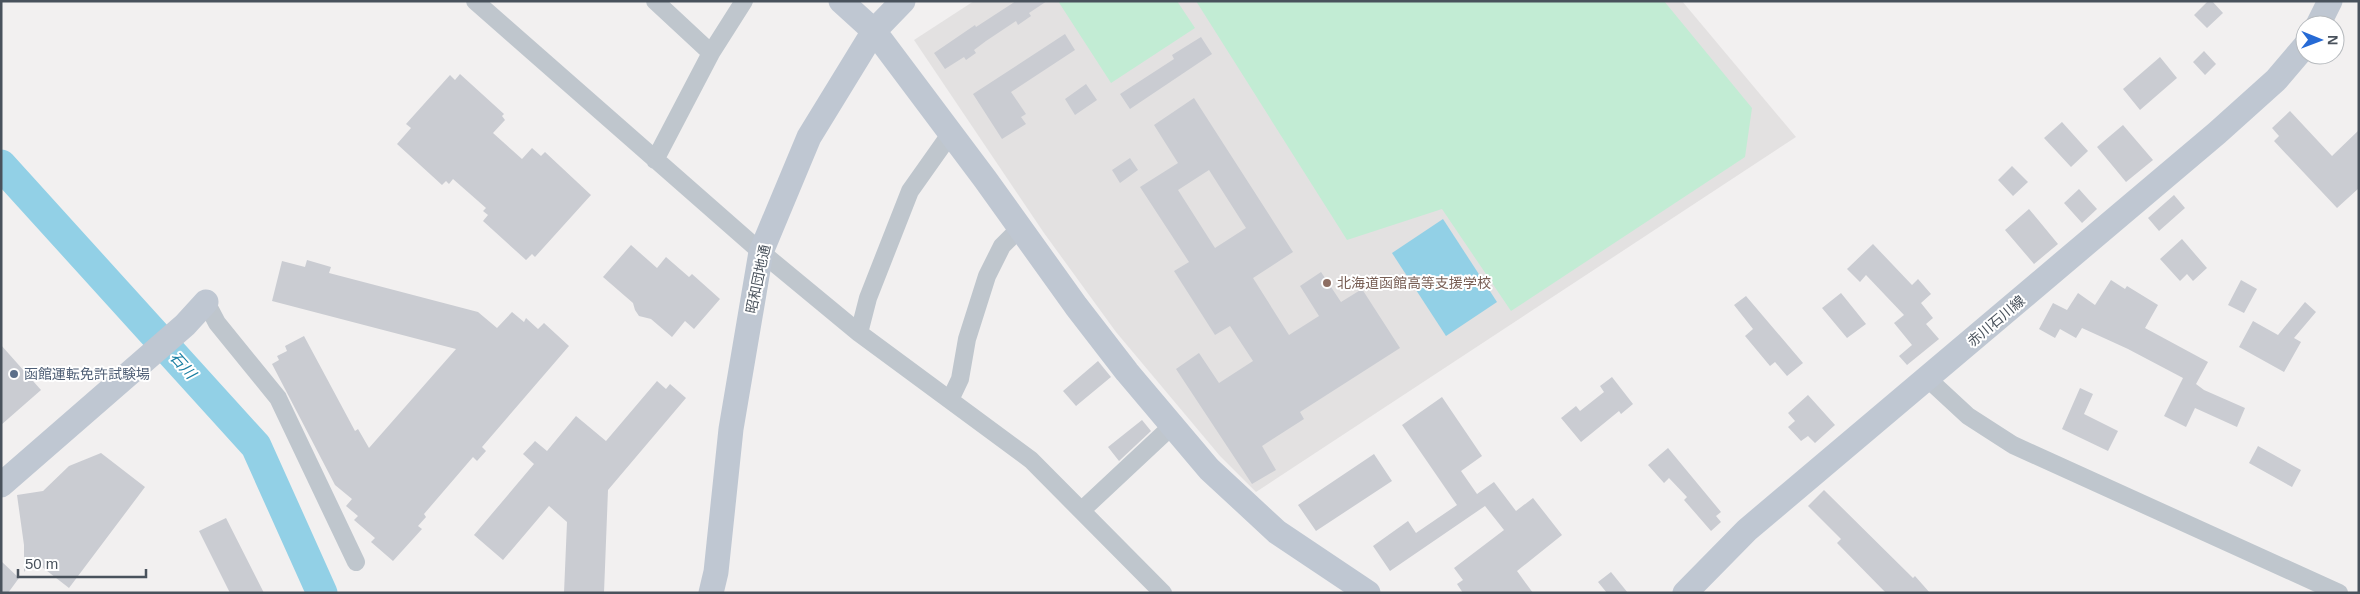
<svg xmlns="http://www.w3.org/2000/svg" width="2360" height="594" viewBox="0 0 2360 594" font-family="Helvetica,'Noto Sans JP',sans-serif">
<style>
.education{fill:#e3e1e1}
.green{fill:#c2ecd4}
.water{fill:#92d0e6}
.lines{fill:none;stroke-linecap:round;stroke-linejoin:round}
.river{stroke:#92d0e6;stroke-width:31}
.building{fill:#caccd2;fill-rule:evenodd}
.street{stroke:#bfc6cd;stroke-width:18}
.secondary{stroke:#bfc7d2;stroke-width:25}
.education-dot{fill:#8d6e63;stroke:#fff;stroke-width:2}
.service-dot{fill:#5c6f8a;stroke:#fff;stroke-width:2}
.labels{text-anchor:middle;dominant-baseline:central;stroke-width:4;stroke-linejoin:round;paint-order:stroke}
.street-label{font-size:14px;fill:#49525c;stroke:#fff}
.education-label{font-size:14px;fill:#785e54;stroke:#fff;text-anchor:start}
.service-label{font-size:14px;fill:#4e5e75;stroke:#fff;text-anchor:start}
.water-label{font-size:15px;font-style:italic;fill:#177da1;stroke:#fff}
</style>
<rect width="100%" height="100%" fill="#f2f0f0"/>
<path class="education" d="M974 1H1682L1796 137 1256 492 1220 456 1116 332 1044 233 914 40Z"/>
<path class="green" d="M1058 1H1177L1195 28 1111 83Z
M1196 1H1664L1752 108 1745 157 1511 311 1442 209 1347 240Z"/>
<path class="water" d="M1443 219 1497 302 1446 336 1392 253Z"/>
<g class="lines">
<path class="river" d="M1 165 256 446 322 593"/>
</g>
<path class="building" d="M1016 1H1047L1029 13 1031 16 1018 25 1016 21 986 41 974 50 976 53 966 60 964 57 945 69 934 53 975 25 976 27Z
M2208 1H2212L2223 13 2207 28 2194 15Z
M1065 34 1075 50 1011 92 1026 114 1021 117 1026 124 1002 139 973 94Z
M1201 37 1212 54 1130 109 1120 94 1174 59 1172 55Z
M2204 51 2216 64 2205 75 2193 62Z
M2160 57 2177 78 2140 110 2123 89Z
M460 74 504 114 502 116 505 120 493 133 522 159 532 148 541 156 545 152 591 195 535 257 532 254 526 260 483 221 488 215 483 211 486 208 453 179 449 184 446 181 442 185 397 144 411 128 406 124 450 75 455 80Z
M1086 84 1097 100 1075 115 1065 99Z
M1194 98 1293 252 1253 278 1289 335 1319 316 1300 286 1321 272 1341 302 1362 289 1400 348 1300 412 1304 419 1262 446 1276 470 1252 484 1176 369 1199 353 1219 383 1253 361 1230 326 1215 335 1174 271 1189 262 1140 187 1178 163 1154 125ZM1209 170 1246 228 1215 248 1178 190Z
M2290 111 2332 156 2359 130V188L2337 208 2274 141 2279 136 2272 128Z
M2062 122 2088 151 2071 167 2044 138Z
M2123 125 2153 160 2126 182 2097 147Z
M1130 158 1138 170 1120 183 1112 170Z
M2012 166 2028 182 2013 196 1998 180Z
M2079 189 2097 209 2082 223 2064 203Z
M2174 195 2185 208 2159 231 2148 218Z
M2029 209 2058 244 2034 264 2005 230Z
M2182 239 2207 268 2193 281 2187 274 2180 281 2160 259Z
M1873 244 1912 285 1918 279 1931 294 1921 303 1933 318 1926 324 1939 339 1907 365 1899 356 1912 345 1894 323 1904 315 1866 275 1860 282 1847 269Z
M631 245 657 268 666 257 689 277 692 274 720 299 694 329 685 321 672 337 651 319 639 316 635 310 633 303 603 277Z
M307 260 331 267 329 273 478 312 497 328 512 312 524 322 526 318 538 329 544 323 569 346 482 447 486 451 477 461 473 457 424 514 426 517 418 526 422 529 393 561 371 542 375 538 354 520 358 516 346 506 352 499 335 485 272 364 279 360 277 356 287 351 285 346 304 336 355 431 358 429 369 448 456 349 272 301 282 261 305 267Z
M2111 280 2125 289 2127 286 2158 305 2145 328 2208 362 2196 384 2204 390 2245 408 2237 427 2195 408 2186 427 2164 416 2183 378 2128 349 2082 328 2076 338 2060 329 2055 338 2039 329 2053 303 2067 310 2078 293 2095 305Z
M2241 280 2257 289 2244 313 2228 305Z
M1841 293 1866 324 1847 338 1822 308Z
M1746 296 1803 363 1787 376 1775 362 1770 366 1745 336 1753 329 1734 305Z
M2305 302 2316 312 2294 338 2301 342 2284 372 2239 347 2253 321 2278 335Z
M1 345 41 390 1 425Z
M1098 361 1111 377 1076 406 1063 391Z
M1612 377 1633 404 1621 414 1619 411 1581 442 1561 418 1576 406 1580 411 1604 392 1600 386Z
M657 381 666 389 670 384 686 398 608 490 604 593H564L567 522 549 506 503 560 474 535 534 464 523 454 535 441 547 451 576 416 606 441Z
M2080 388 2093 394 2084 414 2118 431 2108 451 2062 429Z
M1808 395 1835 425 1815 443 1808 436 1801 441 1788 427 1795 421 1788 413Z
M1442 397 1482 456 1461 471 1477 494 1494 482 1516 511 1533 498 1562 535 1517 571 1533 593H1463L1457 584 1463 580 1454 568 1504 530 1485 506 1390 571 1373 546 1408 521 1416 533 1457 505 1402 425Z
M1142 420 1151 431 1119 461 1108 447Z
M2258 446 2301 470 2292 487 2249 463Z
M1668 448 1721 512 1716 516 1721 522 1711 531 1684 500 1687 497 1669 478 1664 483 1648 465Z
M101 453 145 487 69 588 33 560 24 572V545L17 495 43 491 69 466Z
M1374 454 1392 481 1316 531 1298 505Z
M1824 490 1913 578 1915 576 1930 593H1886L1837 543 1841 539 1808 506Z
M226 518 264 593H230L199 531Z
M1 561 19 578 8 593H1Z
M1611 572 1628 593H1607L1598 582Z"/>
<g class="lines">
<path class="street" d="M475 1 761 252 859 333 1031 460 1163 593
M655 1 711 53
M655 160 711 53 744 1
M206 302 217 323 278 398 356 562
M859 333 868 298 910 191 951 133
M1928 379 1968 416 2013 445 2339 593
M950 400 960 379 967 339 987 276 1002 246 1020 228
M1082 510 1173 425"/>
<path class="secondary" d="M841 1 874 31 985 179 1076 306 1127 372 1209 469 1277 532 1368 593
M2318 25 2330 1
M1 485 185 325 206 302
M711 593 716 572 731 429 761 252 809 137 874 31 903 1
M1685 593 1747 530 2217 133 2276 80 2305 46"/>
</g>
<circle class="education-dot" cx="1327" cy="283" r="5"/>
<circle class="service-dot" cx="14" cy="374" r="5"/>
<g class="labels">
<g class="street-label">
<text transform="translate(758 279) rotate(-78)">昭和団地通</text>
<text transform="translate(1996 321) rotate(-40)">赤川石川線</text>
</g>
<g class="education-label">
<text x="1337" y="283">北海道函館高等支援学校</text>
</g>
<g class="service-label">
<text x="24" y="374">函館運転免許試験場</text>
</g>
<g class="water-label">
<text transform="translate(183 365) rotate(48)">石川</text>
</g>
</g>
<rect width="2360" height="594" fill="none" stroke="#49525c" stroke-width="5"/>
<g transform="translate(2320 40) rotate(91)"><circle r="24" fill="#ffffff" stroke="#b6babe"/>
<path d="M0-4L9 19L0 12L-9 19Z" fill="#266ad5"/>
<text y="-8" font-size="14" font-weight="bold" text-anchor="middle" fill="#49525c">N</text>
</g>
<path d="M18 569v8h128v-8" fill="none" stroke="#49525c" stroke-width="2.5"/>
<text x="25" y="569" font-size="15" fill="#49525c" stroke="#ffffff" stroke-width="4" paint-order="stroke">50 m</text>
</svg>
